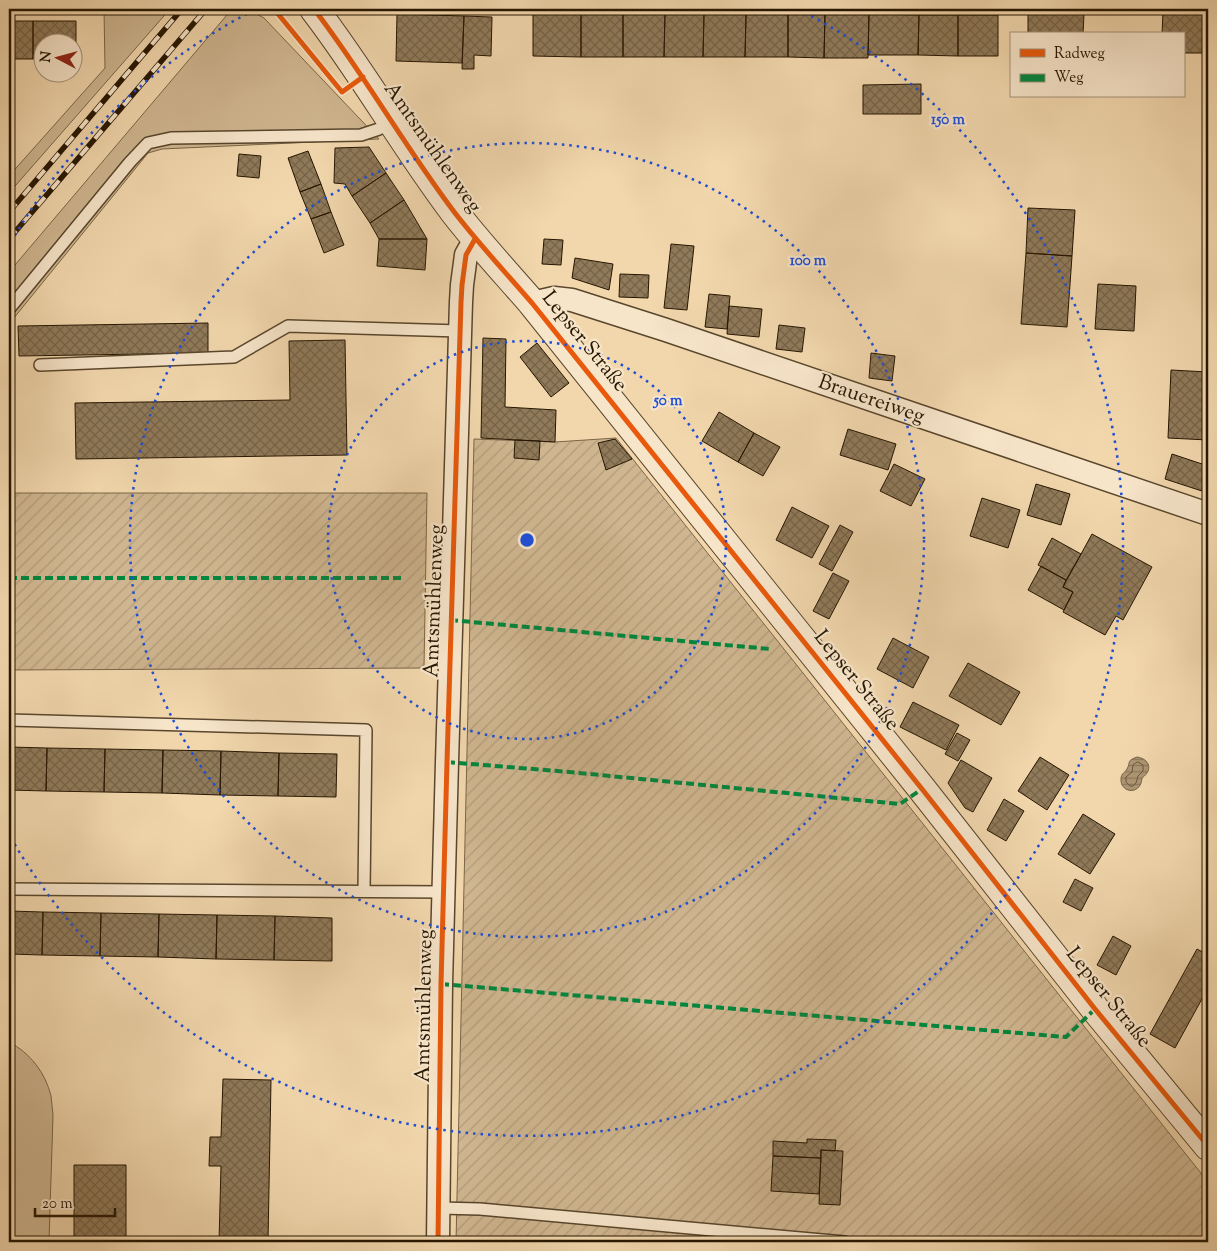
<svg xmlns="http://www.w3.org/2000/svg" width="1217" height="1251" viewBox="0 0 1217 1251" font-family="'Sorts Mill Goudy',serif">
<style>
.grass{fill:#cfb690;stroke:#7a6648}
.garden{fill:url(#garden-furrows);stroke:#7a6648}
.water{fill:url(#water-rules);stroke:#776245}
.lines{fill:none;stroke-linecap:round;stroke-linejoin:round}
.shore{stroke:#6a563a;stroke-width:1}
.building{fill:url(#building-cross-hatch);stroke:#261601}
.service-casing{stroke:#59462c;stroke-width:14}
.minor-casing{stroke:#59462c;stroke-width:25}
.tertiary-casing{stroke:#59462c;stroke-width:30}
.path{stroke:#261601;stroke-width:3;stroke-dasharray:4 2.5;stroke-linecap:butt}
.service{stroke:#f7e5ca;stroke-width:11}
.minor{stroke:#f7e5ca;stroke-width:22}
.tertiary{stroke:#f7e5ca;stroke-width:28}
.rail-casing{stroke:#261601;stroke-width:5.5}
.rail{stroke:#f7e5ca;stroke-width:4;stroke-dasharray:11;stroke-linecap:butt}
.quiet{stroke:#00873e;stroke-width:4;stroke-dasharray:8 4;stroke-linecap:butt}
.cycleway-casing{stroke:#f7e5ca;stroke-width:8}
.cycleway{stroke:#e8590c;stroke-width:5}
.ring{fill:none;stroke:#1d4ed8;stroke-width:2.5;stroke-dasharray:2.5 5}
.labels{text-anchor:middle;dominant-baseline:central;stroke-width:4.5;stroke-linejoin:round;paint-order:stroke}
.street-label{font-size:21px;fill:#261601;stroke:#f7e5ca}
.centre{fill:#1d4ed8;stroke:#f7e5ca;stroke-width:2.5}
.ring-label{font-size:15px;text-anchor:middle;font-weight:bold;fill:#1d4ed8;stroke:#f7e5ca;stroke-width:4.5;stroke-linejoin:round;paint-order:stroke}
</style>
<defs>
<pattern id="garden-furrows" width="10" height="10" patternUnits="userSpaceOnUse" patternTransform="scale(1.25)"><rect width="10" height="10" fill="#cfb690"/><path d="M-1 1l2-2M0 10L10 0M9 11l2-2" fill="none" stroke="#b29c7a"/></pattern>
<pattern id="water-rules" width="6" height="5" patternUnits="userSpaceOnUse" patternTransform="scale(1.25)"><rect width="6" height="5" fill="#ad9573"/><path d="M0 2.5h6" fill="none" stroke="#8d795c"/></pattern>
<pattern id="building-cross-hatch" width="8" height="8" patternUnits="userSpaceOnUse" patternTransform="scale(1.25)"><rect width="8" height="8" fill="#907a5a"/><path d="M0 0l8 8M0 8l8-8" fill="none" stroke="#756348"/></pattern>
</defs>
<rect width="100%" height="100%" fill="#f2d7ad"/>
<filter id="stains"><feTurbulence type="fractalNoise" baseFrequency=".004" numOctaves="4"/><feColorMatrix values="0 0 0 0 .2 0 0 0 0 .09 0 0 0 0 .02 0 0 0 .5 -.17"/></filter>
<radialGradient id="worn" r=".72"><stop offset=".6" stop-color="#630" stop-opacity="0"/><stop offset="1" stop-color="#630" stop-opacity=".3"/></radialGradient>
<path class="grass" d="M104 9H170L9 193V176L105 68Z
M232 9H247L264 18 379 139 162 149 148 153 9 324V272Z
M9 1042C30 1053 45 1072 51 1096 52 1102 52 1109 53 1115L49 1242H9Z"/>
<path class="garden" d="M616 438 1208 1182V1242H456L474 439 555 442Z
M9 493H427L424 668 9 670Z"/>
<path class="water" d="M1137 757C1150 759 1153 770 1142 778 1141 796 1120 793 1121 779 1121 773 1126 772 1127 769 1131 762 1126 761 1137 757Z"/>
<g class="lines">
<path class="shore" d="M1138 762 1143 765V771L1138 776 1136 783 1133 786H1130L1126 782V777L1132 772 1133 765Z"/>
</g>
<path class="building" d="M1163 11 1208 12V53H1183V34H1162Z
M1028 12 1084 14 1083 34H1028Z
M533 13H581V57L533 56Z
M581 13H623V57H581Z
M623 13H665L664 57H623Z
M665 13 704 14 703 57H664Z
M397 14 464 16 462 63 396 61Z
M704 14H746L745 57H703Z
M746 14H788V57H745Z
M788 14H825L824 58 788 57Z
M825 14H869L868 58H824Z
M869 14 919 15 918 55H868Z
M919 15H958V56L918 55Z
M958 15H998V56H958Z
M464 16 492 17 491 56 474 55V69H462Z
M9 21H33V59H9Z
M33 21H76V58H72V42H42V59H33Z
M921 84V114H863V85Z
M369 147 386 173 352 196 345 184 334 183 335 148Z
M308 151 321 184 300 192 288 158Z
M239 154 261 156 259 178 237 176Z
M386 173 404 200 370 223 352 196Z
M321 184 331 212 311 219 300 192Z
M404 200 427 239H379L370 223Z
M1028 208 1075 210 1072 256 1026 253Z
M331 212 344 245 324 253 311 219Z
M379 239H427L425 270 377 266Z
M544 239 563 240 561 265 542 264Z
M671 244 694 246 687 310 664 308Z
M1026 253 1072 256 1067 327 1021 324Z
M575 258 613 264 609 290 572 278Z
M620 274 649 275 648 298 619 297Z
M1098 284 1136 286 1134 331 1095 329Z
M709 294 730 296 727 329 705 327Z
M729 306 762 309 759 337 727 334Z
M208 323V353L19 356 18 326Z
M779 325 805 328 802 352 776 349Z
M483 338 506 339 505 407 556 410 555 442 481 438Z
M345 340 347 455 76 459 75 403 290 400 289 341Z
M537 343 569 383 551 397 520 357Z
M871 353 895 356 892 381 869 378Z
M1171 370 1208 372V440L1168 438Z
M719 412 754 433 738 462 702 441Z
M848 429 896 444 888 470 840 455Z
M754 433 780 447 763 476 738 462Z
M615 439 632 459 606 470 598 443Z
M515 440 540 441 539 460 514 458Z
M1172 454 1208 466V493L1165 479Z
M894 464 925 479 911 506 880 491Z
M1036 484 1070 494 1061 525 1027 515Z
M982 498 1020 510 1008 548 970 536Z
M792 507 829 526 812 558 776 540Z
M840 525 853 532 832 571 819 564Z
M1092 534 1152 567 1123 620 1116 616 1105 635 1063 612 1073 592 1063 587Z
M1052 538 1081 554 1066 580 1038 565Z
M1041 566 1066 580 1063 587 1073 592 1064 610 1028 590Z
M833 573 849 581 829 619 813 611Z
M893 638 929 657 913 688 877 669Z
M968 663 1020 692 1001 725 949 696Z
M913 702 959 725 946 750 900 727Z
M957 733 970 740 958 761 945 754Z
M9 747 47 748 46 791 9 790Z
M47 748 105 749 104 792 46 791Z
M105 749 163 750 162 793 104 792Z
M163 750 221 751 220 795 162 793Z
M221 751 279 753 278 796 220 795Z
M279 753 337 754 336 797 278 796Z
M1040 757 1069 775 1047 810 1018 791Z
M961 760 992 778 973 812 965 808 948 783Z
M1004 799 1024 811 1006 841 987 830Z
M1083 814 1115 834 1090 874 1058 854Z
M1075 879 1093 888 1081 911 1063 902Z
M9 911 43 912 42 955 9 954Z
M43 912 101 913 100 956 42 955Z
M101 913 159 914 158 957 100 956Z
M159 914 217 915 216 959 158 957Z
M217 915 275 916 274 960 216 959Z
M275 916 332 918V961L274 960Z
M1113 936 1131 946 1116 975 1097 965Z
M1197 949 1208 955V988L1175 1048 1150 1034Z
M223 1079 271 1080 268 1242H219L221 1166H209L210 1137H221Z
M807 1139 836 1140 835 1151 821 1150V1158L773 1156V1141L807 1143Z
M821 1150 843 1151 840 1205 819 1204Z
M773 1156 821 1158 819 1194 771 1191Z
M74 1165H126V1242H74Z"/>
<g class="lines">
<defs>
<path id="service" d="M9 309 130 162 148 143 171 138 361 135 379 129 393 121
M40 365 234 357 288 326 460 331
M9 720 366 730 364 891
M9 889 443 892
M439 1208 480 1209 845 1242"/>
<path id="minor" d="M532 303 554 298 572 300 666 330 1208 514
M438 1242 441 984 447 762 461 302 462 285 466 255 475 239"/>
<path id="tertiary" d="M314 9C364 74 405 147 455 213 479 244 506 273 532 303L922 789 1095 1009 1208 1146"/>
</defs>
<use href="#service" class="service-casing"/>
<use href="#minor" class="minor-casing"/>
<use href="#tertiary" class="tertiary-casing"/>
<path class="path" d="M274 9 308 50"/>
<use href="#service" class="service"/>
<use href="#minor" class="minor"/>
<use href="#tertiary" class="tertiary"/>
<defs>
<path id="rail" d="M9 212 182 9
M9 239 206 9"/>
</defs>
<use href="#rail" class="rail-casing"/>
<use href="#rail" class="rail"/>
<path class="quiet" d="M9 578H405
M450 620 770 649
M447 762 569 772 900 804 922 789
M441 984 1066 1037 1095 1009"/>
<defs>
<path id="cycleway" d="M274 9 342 92 363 77
M314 9C364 74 405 147 455 213 479 244 506 273 532 303L922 789 1095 1009 1208 1146
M438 1242 441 984 447 762 461 302 462 285 466 255 475 239"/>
</defs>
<use href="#cycleway" class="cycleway-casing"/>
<use href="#cycleway" class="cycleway"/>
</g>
<g class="ring">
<circle cx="527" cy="540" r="199"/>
<circle cx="527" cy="540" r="397"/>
<path d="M11 242A596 596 0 0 1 256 9M798 9A596 596 0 1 1 11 838"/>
</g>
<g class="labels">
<g class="street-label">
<text transform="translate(432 148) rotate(55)">Amtsmühlenweg</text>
<text transform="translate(584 342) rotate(51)">Lepser Straße</text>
<text transform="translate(871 400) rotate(19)">Brauereiweg</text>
<text transform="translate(435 601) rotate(-88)">Amtsmühlenweg</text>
<text transform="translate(856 681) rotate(51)">Lepser Straße</text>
<text transform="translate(1108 998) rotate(51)">Lepser Straße</text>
<text transform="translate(425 1006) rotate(-89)">Amtsmühlenweg</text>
</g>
</g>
<circle cx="527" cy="540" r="8" class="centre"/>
<g class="ring-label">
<text x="948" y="124">150 m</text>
<text x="808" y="265">100 m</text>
<text x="668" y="405">50 m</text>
</g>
<rect width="1217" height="1251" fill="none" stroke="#f2d7ad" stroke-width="30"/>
<rect x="10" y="10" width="1197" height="1231" fill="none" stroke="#261601" stroke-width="2.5"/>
<rect x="15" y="15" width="1187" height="1221" fill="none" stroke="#261601"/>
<rect x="1010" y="32" width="175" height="65" fill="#f7e5ca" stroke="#a3927a"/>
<rect x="1020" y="49" width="25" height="8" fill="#e8590c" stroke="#a3927a"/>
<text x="1054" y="58" font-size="15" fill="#261601">Radweg</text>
<rect x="1020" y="74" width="25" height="8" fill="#00873e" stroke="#a3927a"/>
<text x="1054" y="82" font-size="15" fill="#261601">Weg</text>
<g transform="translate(58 58) rotate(276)"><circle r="24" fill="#f7e5ca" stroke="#a3927a"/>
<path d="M0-4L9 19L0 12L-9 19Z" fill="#8f2418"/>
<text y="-8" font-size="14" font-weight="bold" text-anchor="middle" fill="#261601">N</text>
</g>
<path d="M35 1208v8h80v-8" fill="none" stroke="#261601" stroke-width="2.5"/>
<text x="42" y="1208" font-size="15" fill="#261601" stroke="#f7e5ca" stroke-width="4" paint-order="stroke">20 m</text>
<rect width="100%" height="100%" filter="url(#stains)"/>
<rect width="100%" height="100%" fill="url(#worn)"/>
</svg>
